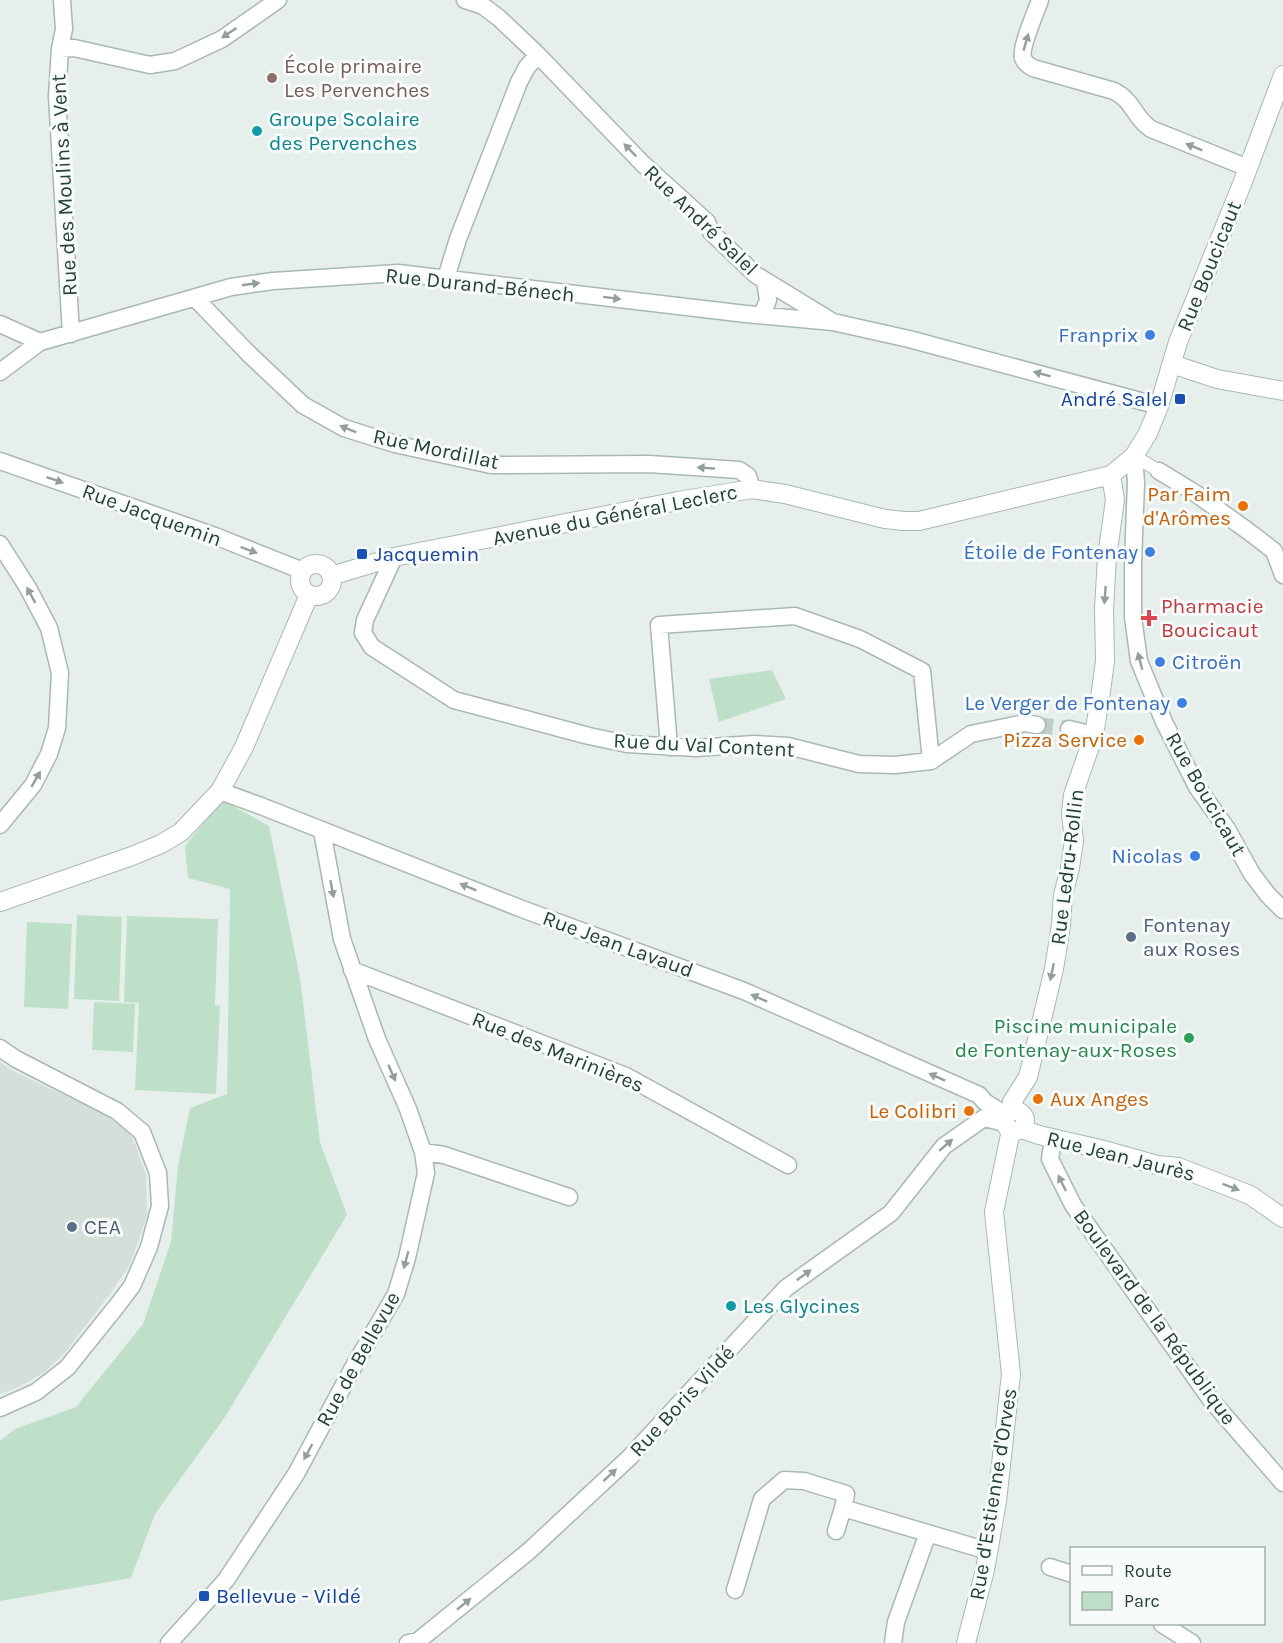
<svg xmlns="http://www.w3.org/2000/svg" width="1283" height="1643" viewBox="0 0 1283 1643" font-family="Karla,sans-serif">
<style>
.built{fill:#d4dfda}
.green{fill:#bfe0c8}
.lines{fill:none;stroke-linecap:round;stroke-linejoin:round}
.minor-tunnel{stroke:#bfccc8;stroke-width:16;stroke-dasharray:16 8;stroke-linecap:butt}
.pedestrian-casing{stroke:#a8b8b2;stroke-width:14}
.minor-casing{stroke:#a8b8b2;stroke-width:19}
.tertiary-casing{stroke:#a8b8b2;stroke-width:20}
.secondary-casing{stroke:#a4bbb3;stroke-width:20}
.pedestrian{stroke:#fff;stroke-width:12}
.minor{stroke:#fff;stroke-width:16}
.tertiary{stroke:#fff;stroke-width:18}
.secondary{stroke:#fff;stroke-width:18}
.oneway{fill:#92a09c}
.education-dot{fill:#8d6e63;stroke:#f7fbf9;stroke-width:2}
.culture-dot{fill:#0f9aa8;stroke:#f7fbf9;stroke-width:2}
.shop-dot{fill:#3f7fe0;stroke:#f7fbf9;stroke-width:2}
.transit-dot{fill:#1a4fb4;stroke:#f7fbf9;stroke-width:2}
.food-dot{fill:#e8710a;stroke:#f7fbf9;stroke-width:2}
.health-dot{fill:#e0444e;stroke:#f7fbf9;stroke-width:2}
.service-dot{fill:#5c6f8a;stroke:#f7fbf9;stroke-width:2}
.leisure-dot{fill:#2e9e5b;stroke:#f7fbf9;stroke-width:2}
.labels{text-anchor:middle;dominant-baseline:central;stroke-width:6;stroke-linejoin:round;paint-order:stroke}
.education-label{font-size:21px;fill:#785e54;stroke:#f7fbf9;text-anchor:start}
.culture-label{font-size:21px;fill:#0d838f;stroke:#f7fbf9;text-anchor:start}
.street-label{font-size:21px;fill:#24423a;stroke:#f7fbf9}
.shop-label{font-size:21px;fill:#366cbe;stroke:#f7fbf9;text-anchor:end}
.transit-label{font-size:21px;fill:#164399;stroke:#f7fbf9;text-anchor:start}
.food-label{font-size:21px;fill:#c56008;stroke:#f7fbf9;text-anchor:end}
.health-label{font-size:21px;fill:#be3a42;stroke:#f7fbf9;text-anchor:start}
.service-label{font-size:21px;fill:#4e5e75;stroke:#f7fbf9;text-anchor:start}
.leisure-label{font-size:21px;fill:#27864d;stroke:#f7fbf9;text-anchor:end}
</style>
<rect width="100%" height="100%" fill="#e6efeb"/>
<path class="built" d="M0 1062 11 1070 102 1113 131 1133 146 1175 147 1215 139 1240 129 1266 113 1290 64 1354 45 1372 21 1386 0 1394Z"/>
<path class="green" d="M772 670 786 699 719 722 709 679Z
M222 800 269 826 300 978 320 1142 347 1215 225 1417 155 1514 131 1578 0 1601V1441L15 1429 76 1407 143 1324 171 1242 178 1166 190 1108 227 1094 230 889 188 878 185 846Z
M77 915 122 917 119 1001 74 999Z
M127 916 218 919 215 1005 220 1006 216 1094 135 1090 139 1003 124 1002Z
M27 922 72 924 68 1009 24 1007Z
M94 1002 135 1004 133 1052 92 1050Z"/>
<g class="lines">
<path class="minor-tunnel" d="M1037 725 1069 729"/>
<defs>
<path id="pedestrian" d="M1134 456 1159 471"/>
<path id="minor" d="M62 0 64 29 60 49 57 96 71 334
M465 0 483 6 499 18 538 55 643 164 707 222 711 232 756 275 833 322 909 339 1159 406
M1040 0C1036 12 1020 47 1023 58 1025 63 1029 66 1033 68L1114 91C1134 101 1134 118 1151 129L1248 168
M60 49 74 48 150 65 175 61 222 39 278 0
M446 278 458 239 519 82 527 67 538 55
M195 298 249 354 303 405 344 428 395 444 491 465 649 464 739 470 748 476 752 489
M762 315 768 300 765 281
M0 324 40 342
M0 372 40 342 231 287 273 281 398 273 746 314 833 322
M1134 456 1136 482 1133 562V617L1139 661 1164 722 1197 787 1227 829 1252 874 1268 895 1283 910
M0 461 215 536 303 571
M1159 471 1195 493 1248 531 1274 551 1283 575
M0 544 28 588 49 628 60 673 57 728 49 754 33 785 0 825
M394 557 365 620 363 633 372 647 454 700 589 736 627 744 696 748 754 744 788 746 859 764 895 765 931 761 971 734 1025 723 1037 725
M1069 729 1094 735
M669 747 659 625 795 616 860 639 922 671 931 761
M220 791 261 806 522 909 744 991 979 1095 985 1102 1006 1115
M352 970 626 1076 788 1165
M0 1048 16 1059 117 1111 142 1132 158 1173 160 1206 149 1247 132 1286 116 1307 67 1368 36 1392 0 1408
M1053 1139 1050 1159 1073 1205 1211 1400 1283 1483
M423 1152 444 1155 569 1197
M836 1531 843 1508
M1050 1567 1072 1574
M735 1590 762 1499 784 1480 804 1481 846 1494 843 1508 988 1551
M1162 1624 1192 1643
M169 1643 226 1580 296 1474 355 1364 396 1294 407 1258 426 1173 423 1152 408 1109 377 1039 342 939 322 831
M408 1643 418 1641 529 1551 630 1457 786 1288 891 1213 944 1146 984 1118 1005 1123
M893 1643 896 1622 928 1533"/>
<path id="tertiary" d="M1172 364 1217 379 1283 391
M300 580a16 16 0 1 1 32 0a16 16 0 1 1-32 0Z
M331 576 394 557 678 501 752 489 785 494 885 519 904 521H919L1111 475 1134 456 1148 433 1159 406 1178 342 1242 184 1283 75
M0 902 132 856 161 844 181 832 220 791 244 747 309 595
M1011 1111 1012 1102 1028 1077 1054 969 1061 925 1063 895 1070 868 1074 841 1071 813 1073 795 1094 735 1101 691 1105 661 1104 609 1107 557 1115 500 1111 475"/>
<path id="secondary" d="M1005 1121a10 10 0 1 1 20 0a10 10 0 1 1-20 0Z
M1022 1129 1039 1135 1100 1149 1157 1165 1178 1167 1250 1195 1283 1218
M966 1643 985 1570 997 1501 1011 1374 994 1212 1011 1130"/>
</defs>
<use href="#pedestrian" class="pedestrian-casing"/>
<use href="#minor" class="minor-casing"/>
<use href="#tertiary" class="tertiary-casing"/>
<use href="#secondary" class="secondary-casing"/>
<use href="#pedestrian" class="pedestrian"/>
<use href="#minor" class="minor"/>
<use href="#tertiary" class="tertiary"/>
<use href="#secondary" class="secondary"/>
</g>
<defs><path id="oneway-solid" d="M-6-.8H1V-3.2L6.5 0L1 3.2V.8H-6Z" transform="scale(1.5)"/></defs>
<g class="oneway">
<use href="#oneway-solid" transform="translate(229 33) rotate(146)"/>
<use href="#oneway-solid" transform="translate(1026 42) rotate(-74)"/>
<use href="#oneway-solid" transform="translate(1194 147) rotate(-158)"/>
<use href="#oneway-solid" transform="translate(630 150) rotate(-134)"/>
<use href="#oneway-solid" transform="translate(251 284) rotate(-8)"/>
<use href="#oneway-solid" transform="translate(612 298) rotate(7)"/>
<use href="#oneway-solid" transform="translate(1042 374) rotate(-165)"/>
<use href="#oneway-solid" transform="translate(348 429) rotate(-158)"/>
<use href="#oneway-solid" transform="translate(706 468) rotate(-176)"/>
<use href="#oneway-solid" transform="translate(55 480) rotate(19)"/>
<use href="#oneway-solid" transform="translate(249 550) rotate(21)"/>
<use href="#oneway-solid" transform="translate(31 595) rotate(-119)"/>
<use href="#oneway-solid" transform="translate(1105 595) rotate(94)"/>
<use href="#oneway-solid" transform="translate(1140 661) rotate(-105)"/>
<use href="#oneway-solid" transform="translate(36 779) rotate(-60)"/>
<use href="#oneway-solid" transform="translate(468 887) rotate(-158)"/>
<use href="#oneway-solid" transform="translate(332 889) rotate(80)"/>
<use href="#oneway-solid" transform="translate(1052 972) rotate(102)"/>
<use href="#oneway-solid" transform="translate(759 998) rotate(-156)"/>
<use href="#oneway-solid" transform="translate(392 1073) rotate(66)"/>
<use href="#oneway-solid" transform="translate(937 1077) rotate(-156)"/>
<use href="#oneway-solid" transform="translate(946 1145) rotate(-41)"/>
<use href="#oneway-solid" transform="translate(1062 1183) rotate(-116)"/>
<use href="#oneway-solid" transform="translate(1231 1187) rotate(21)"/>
<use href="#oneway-solid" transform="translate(406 1260) rotate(105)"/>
<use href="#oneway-solid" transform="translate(804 1275) rotate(-36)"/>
<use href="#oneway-solid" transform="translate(308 1452) rotate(118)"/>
<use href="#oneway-solid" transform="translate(610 1475) rotate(-43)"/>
<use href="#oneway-solid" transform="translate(464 1604) rotate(-39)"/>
</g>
<circle class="education-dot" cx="272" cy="78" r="6"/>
<g class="culture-dot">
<circle cx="257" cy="131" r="6"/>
<circle cx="731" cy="1306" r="6"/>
</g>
<g class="shop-dot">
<circle cx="1150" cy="335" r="6"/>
<circle cx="1150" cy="552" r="6"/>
<circle cx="1160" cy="662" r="6"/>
<circle cx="1182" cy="703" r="6"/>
<circle cx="1195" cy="856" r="6"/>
</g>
<g class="transit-dot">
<rect x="1174" y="393" width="12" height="12" rx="3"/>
<rect x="356" y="548" width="12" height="12" rx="3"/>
<rect x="198" y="1590" width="12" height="12" rx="3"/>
</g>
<g class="food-dot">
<circle cx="1243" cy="506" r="6"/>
<circle cx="1139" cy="740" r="6"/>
<circle cx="1038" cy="1099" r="6"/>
<circle cx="969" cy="1111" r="6"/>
</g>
<path class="health-dot" d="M1146 609h6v6h6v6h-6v6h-6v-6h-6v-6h6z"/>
<g class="service-dot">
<circle cx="1131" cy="937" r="6"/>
<circle cx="72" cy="1227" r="6"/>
</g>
<circle class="leisure-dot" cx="1189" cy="1038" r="6"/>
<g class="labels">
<g class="education-label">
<text x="284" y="66">École primaire<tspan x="284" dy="24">Les Pervenches</tspan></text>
</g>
<g class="culture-label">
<text x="269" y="119">Groupe Scolaire<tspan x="269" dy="24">des Pervenches</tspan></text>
<text x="743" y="1306">Les Glycines</text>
</g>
<g class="street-label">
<text transform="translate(64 185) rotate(-93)">Rue des Moulins à Vent</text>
<text transform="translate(701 220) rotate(44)">Rue André Salel</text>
<text transform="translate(1209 266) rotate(-68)">Rue Boucicaut</text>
<text transform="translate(480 285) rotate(6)">Rue Durand-Bénech</text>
<text transform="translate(436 449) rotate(12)">Rue Mordillat</text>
<text transform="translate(152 515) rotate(20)">Rue Jacquemin</text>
<text transform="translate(615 515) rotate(-11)">Avenue du Général Leclerc</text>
<text transform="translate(704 745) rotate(3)">Rue du Val Content</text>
<text transform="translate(1206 794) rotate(60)">Rue Boucicaut</text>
<text transform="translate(1067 867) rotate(-83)">Rue Ledru-Rollin</text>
<text transform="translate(618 944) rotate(20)">Rue Jean Lavaud</text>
<text transform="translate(558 1052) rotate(22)">Rue des Marinières</text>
<text transform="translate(1121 1156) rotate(14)">Rue Jean Jaurès</text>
<text transform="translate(1155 1317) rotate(54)">Boulevard de la République</text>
<text transform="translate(358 1359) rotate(-61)">Rue de Bellevue</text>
<text transform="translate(682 1401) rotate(-47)">Rue Boris Vildé</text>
<text transform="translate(993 1494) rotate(-81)">Rue d'Estienne d'Orves</text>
</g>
<g class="shop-label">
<text x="1138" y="335">Franprix</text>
<text x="1138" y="552">Étoile de Fontenay</text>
<text x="1172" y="662" text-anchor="start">Citroën</text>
<text x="1170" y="703">Le Verger de Fontenay</text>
<text x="1183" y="856">Nicolas</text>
</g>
<g class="transit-label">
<text x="1168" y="399" text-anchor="end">André Salel</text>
<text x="374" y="554">Jacquemin</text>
<text x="216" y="1596">Bellevue - Vildé</text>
</g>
<g class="food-label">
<text x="1231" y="494">Par Faim<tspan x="1231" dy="24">d'Arômes</tspan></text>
<text x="1127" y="740">Pizza Service</text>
<text x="1050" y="1099" text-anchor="start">Aux Anges</text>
<text x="957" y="1111">Le Colibri</text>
</g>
<g class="health-label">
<text x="1161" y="606">Pharmacie<tspan x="1161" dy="24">Boucicaut</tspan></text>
</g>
<g class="service-label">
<text x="1143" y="925">Fontenay<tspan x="1143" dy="24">aux Roses</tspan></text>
<text x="84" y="1227">CEA</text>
</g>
<g class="leisure-label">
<text x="1177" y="1026">Piscine municipale<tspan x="1177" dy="24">de Fontenay-aux-Roses</tspan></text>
</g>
</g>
<rect x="1070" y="1547" width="195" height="78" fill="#f7fbf9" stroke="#a3b1ad" stroke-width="1.5"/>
<rect x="1082" y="1566" width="30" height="9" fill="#ffffff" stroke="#a3b1ad" stroke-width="1.5"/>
<text x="1124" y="1577" font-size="18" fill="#24423a">Route</text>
<rect x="1082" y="1592" width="30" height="18" fill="#bfe0c8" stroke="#a3b1ad" stroke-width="1.5"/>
<text x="1124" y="1607" font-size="18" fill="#24423a">Parc</text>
</svg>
